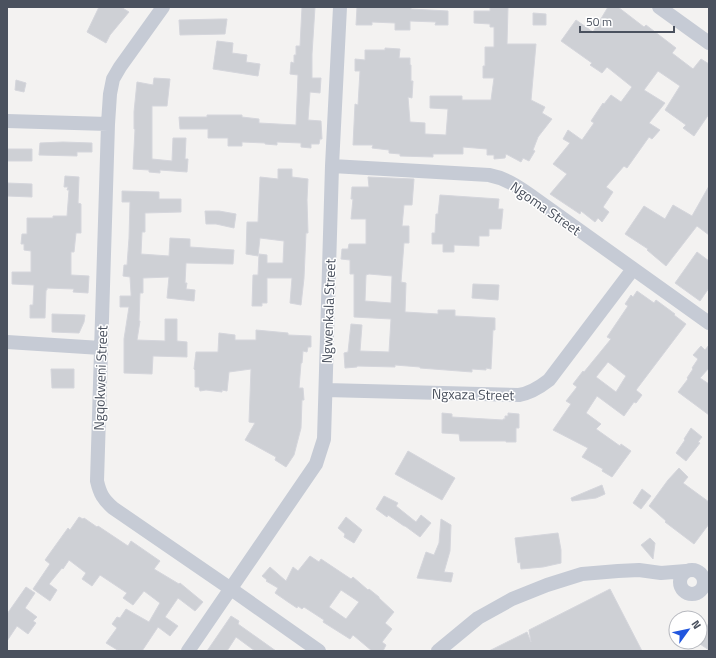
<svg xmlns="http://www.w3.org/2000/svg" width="716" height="658" viewBox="0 0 716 658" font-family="'Titillium Web',sans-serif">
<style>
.building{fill:#ced0d5;stroke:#d5d6dc;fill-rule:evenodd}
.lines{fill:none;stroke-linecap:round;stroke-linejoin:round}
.minor{stroke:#c6cbd5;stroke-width:14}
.labels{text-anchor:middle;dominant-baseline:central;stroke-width:3;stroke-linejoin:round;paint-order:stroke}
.street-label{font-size:14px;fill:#4a515e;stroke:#fff}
</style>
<rect width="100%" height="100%" fill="#f3f2f1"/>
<path class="building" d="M99 7H121L129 12 110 35 106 43 87 32Z
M302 7H315L312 54V78H321L320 93 310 92 308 120 321 121 322 139H320L319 144H311V148L301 147V143L277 142V145L265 144V143L242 142V146H228V138H208V129H180L179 117H207V115H242V117L259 119V123L296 125 298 75 290 74 291 62 294 63V55H296V46H300Z
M357 7H411V9L448 11V25H435L436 22 410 21V30H395V23L372 22V25H356Z
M490 7H508L507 44H536L531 100 545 107 542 113 552 119 538 137 533 150 535 151 529 161 523 158 521 162 506 154 505 158 494 159V155H487V149L463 147V154H433V157L400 156V154L389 153V150L372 148 373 145H353L355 104 358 105 360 71H355V59L365 60V50H385V48L400 49 399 58H410V65H411V81H413L412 98 408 97 410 122 425 123V134L446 135 448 109 430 108V96H462V100H491L494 78H483V66H485V47H494V27H490V24L474 23V11H490Z
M608 7H618L644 27 646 25 676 48 672 53 693 69 701 59 709 64V114L694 136 683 128 686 125 665 110 680 86 658 71 644 90 665 103 649 123 660 130 652 139 649 137 627 168 624 166 606 187 613 192 603 207 609 212 602 222 598 218 595 222 581 211 580 214 550 194 567 174 553 164 570 143 563 139 568 130 582 140 594 123 591 121 603 103 604 104 611 95 621 102 632 87 607 67 602 73 590 65 592 63 561 41 576 20 593 32Z
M533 13 546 14V25H533Z
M221 19H227L225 34 180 35 179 20Z
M217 41 233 43 232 53 247 55 246 62 260 64 258 76 213 69Z
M154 78 170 79 167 106H152V159L172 161 173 138H186L185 159H188L187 172 160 170V173L149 172V170L133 169 135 129H134V112L137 82 153 85Z
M16 80 26 83 24 92 15 90Z
M63 142 92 143V152H77V156L39 155 40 143Z
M7 149H32V161H7Z
M278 169H292V177L308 179 307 200 308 233H306L304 278 301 305 290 303 292 278H267V303H262V306H252L253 275H258L259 254 267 255V263H283L284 241 260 238 258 256 246 254 247 222H258L260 177 278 179Z
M65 176 79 177 78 203 81 204V233H76L74 252H71V275L89 276 88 293 73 292 74 289 47 288V290H46L45 318H30V305H33L34 285 12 284V272H31V251L24 250V244H21L22 234H27V218H53V216H67L69 190H67L68 187H64Z
M368 177 414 179 412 205H404L402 226H409V243H404L401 282 406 283 405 312 438 314V310H455V316L495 318V330H493L491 369 486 368V370L472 369V372L420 368V367L395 365V367L357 366V367L345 368 344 353 348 352 351 324 362 325 360 351 389 352 391 319 354 317V274H350V260L341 259 342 249H348L349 244H366V219H351L353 199H351L352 187H369ZM369 274 392 276 391 303 365 301 366 275Z
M7 183 32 184V197L7 196Z
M709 186V235L697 226 666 266 647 250 648 249 625 234 644 206 665 219 673 205 692 216Z
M122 191 159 192V199H181V212L145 213V232H142L141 254 169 256 170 238 190 239V247L234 250 233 264 186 263 185 283H187L186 289 195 290 194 301 167 298 169 277 143 278V293H140L139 321H140L137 340 165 341V319H177V341L187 342V357L153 356 152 374 124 373V339L129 307H120V296H131V293L130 277 123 276 124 265H127L129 238 130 202H122Z
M440 195 499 199 498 209H503L501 229H489V236H479V246L454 245V252H443V244H432V233H435L436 214H438Z
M205 211H219L236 214 234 228 216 224H206Z
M697 252 709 261V288L700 301 675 283Z
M473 284 499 285 498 300 472 298Z
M637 291 654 303 656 300 675 314 674 315 686 324 636 390 642 395 636 403 634 402 624 416 597 396 586 413 601 424 596 429 620 446 621 444 631 451 612 477 602 471 603 469 582 457 588 448 553 430 571 404 566 401 577 387 573 384 583 371 584 372 611 339 607 337 628 306 625 304 631 295 633 297ZM608 362 626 376 616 392 596 377Z
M52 314 85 315 84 322 79 333 52 332Z
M256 330 288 333V335L311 336V347H308L307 352 303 351 302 363H301L299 388H303L304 400H302L301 428 294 455 286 467 275 460 276 457 245 440 255 423 249 422 251 369 229 372 227 391 222 390V392L206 390 200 391 199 387H195V370L194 369 196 352H218L219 333 235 335V340H256Z
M709 345V368L700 378 709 384V415L678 392 688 379 687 378 693 369 692 368 698 359 693 355 701 346 705 350Z
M51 369H74V388H52Z
M442 413 452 414V417L503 420V419H505V416H508V413L519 414V428H516V442H506V441H460L459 434 442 433Z
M691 428 702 437 698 442 700 443 686 461 676 453 685 440 684 439Z
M408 451 455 478 442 500 395 474Z
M679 468 688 477 683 483 709 502V524L694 544 665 522 666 521 649 506 668 480Z
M602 485 605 494 596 498 572 501 571 498Z
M642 489 651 496 641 509 633 503Z
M384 496 398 503 396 506 416 522 421 515 431 523 420 537 405 526H404L388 515 387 517 376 509Z
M79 517 83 519 84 518 97 527 98 526 128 546 131 541 160 561 154 569 179 584 180 583 203 602 195 611 178 598 165 617 178 626 170 636 158 627 142 651H119L106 643 117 628 112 624 117 617 120 618 126 609 149 622 160 603 144 591 133 605 123 598 127 593 100 575 92 586 82 579 86 573 69 560 63 569 62 568 49 584 57 590 50 601 33 589 50 564 45 560 68 528 70 530Z
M346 517 362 530 354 543 344 537 345 534 338 528Z
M441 519 451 525 450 551 444 572 453 573 451 582 417 578 426 552 434 555 439 543Z
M558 533 561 550V563L543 567 521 569 520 562 518 563 515 538Z
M650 538 655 543 653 559 641 545Z
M310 556 319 562 321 559 351 579 353 577 368 590 369 589 379 597V598L394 612 385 623 392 629 382 642 386 645 383 651H372L353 635 350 639 323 622 324 620 304 607 302 609 298 606 297 608 288 602 275 593 278 588 266 581 267 580 262 576 270 567 286 581 293 567 298 571ZM341 590 359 602 346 619 329 607Z
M26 587 35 593 25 608 37 617 33 621 36 623 28 634 17 626 7 641V614Z
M610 589 642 651H489L527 632 531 642 529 630Z
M231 616 239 621 238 624 276 651H255L236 637 227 651H207Z
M709 623V650L697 642H700V636Z"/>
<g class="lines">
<path class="minor" d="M163 7 120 67 113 79 110 94 108 124 97 481C100 494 103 499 113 508L231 589 319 651
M659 7 709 43
M7 121 108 124
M332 166 489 175C505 178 517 186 530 195L709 323
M7 342 101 348
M326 390 519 395C531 393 540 387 549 380L633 269
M680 582a12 12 0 1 1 24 0a12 12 0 1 1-24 0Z
M188 651 316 464 324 439 332 166 340 7
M438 651 478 618 512 599 547 585 582 574 618 571 639 570 661 573 686 571"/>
</g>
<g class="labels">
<g class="street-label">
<text transform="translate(546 208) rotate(35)">Ngoma Street</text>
<text transform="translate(328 311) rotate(-88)">Ngwenkala Street</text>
<text transform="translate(100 378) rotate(-88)">Ngqokweni Street</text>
<text transform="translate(473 394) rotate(1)">Ngxaza Street</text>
</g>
</g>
<rect width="716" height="658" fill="none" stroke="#4a515e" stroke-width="16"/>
<g transform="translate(688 630) rotate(57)"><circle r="19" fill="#ffffff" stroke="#b7b9bf"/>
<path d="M0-3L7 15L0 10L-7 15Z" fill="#2156de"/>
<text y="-6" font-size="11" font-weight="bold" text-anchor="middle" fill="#4a515e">N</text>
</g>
<path d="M580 26v6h94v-6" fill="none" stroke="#4a515e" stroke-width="2"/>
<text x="586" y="26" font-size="12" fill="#4a515e" stroke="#ffffff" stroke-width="3" paint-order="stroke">50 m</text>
</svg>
